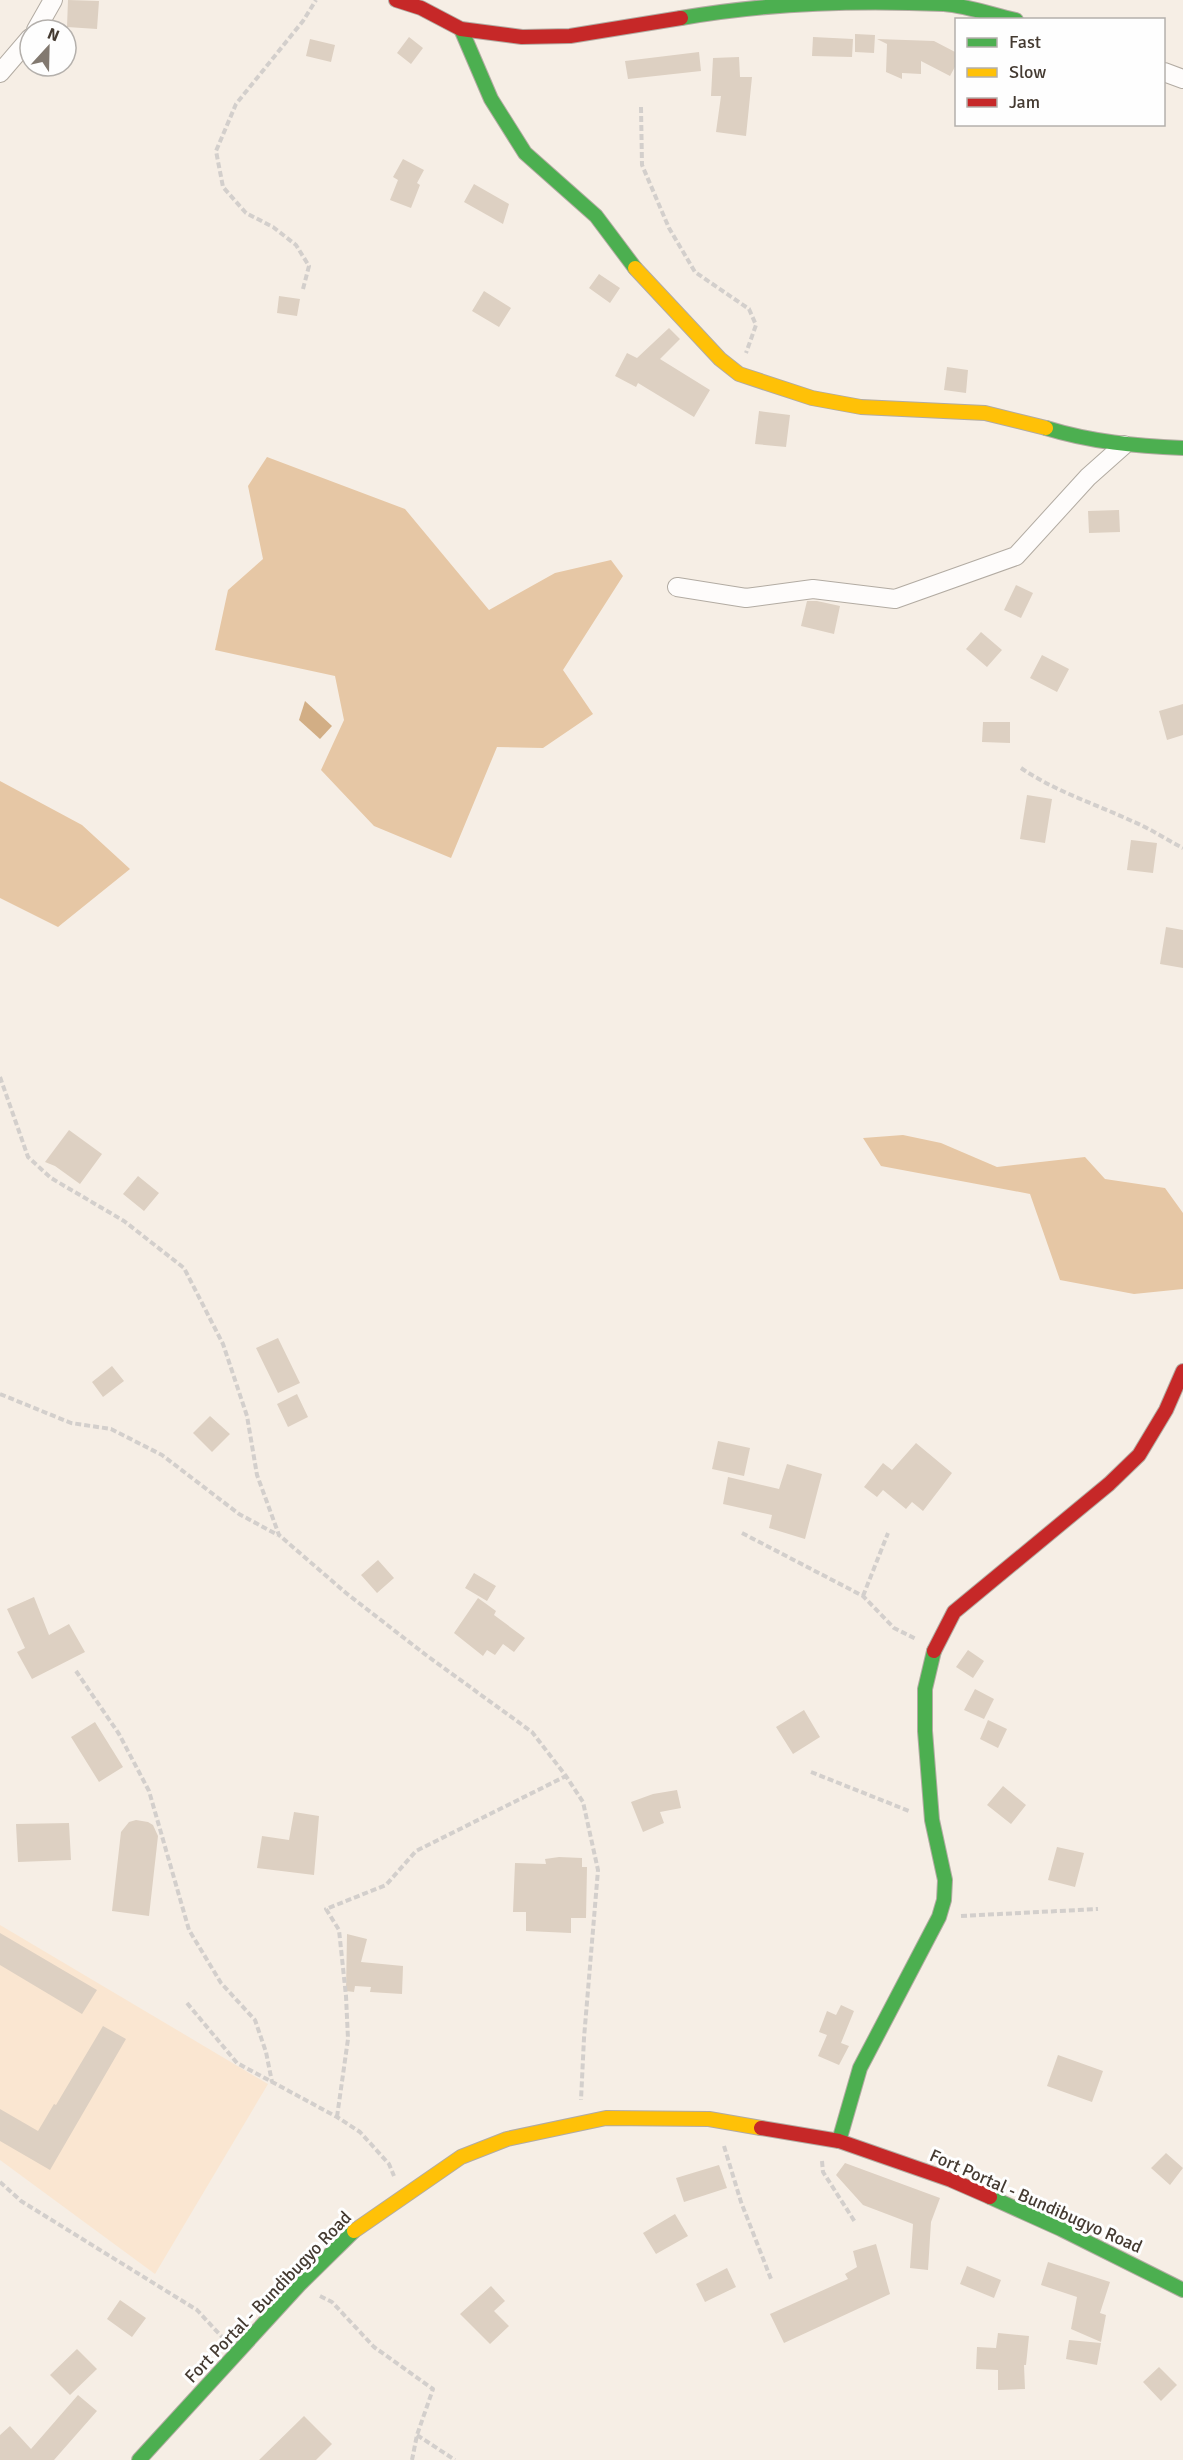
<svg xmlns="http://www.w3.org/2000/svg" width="1183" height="2460" viewBox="0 0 1183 2460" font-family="Signika,sans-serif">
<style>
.built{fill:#fae6d1}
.forest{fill:#e6c7a5}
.water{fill:#d2ae85}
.building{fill:#ddd0c2}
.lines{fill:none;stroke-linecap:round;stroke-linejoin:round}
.street-casing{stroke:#b2aba2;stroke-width:20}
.fast-casing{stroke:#b2aba2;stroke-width:16}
.slow-casing{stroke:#b2aba2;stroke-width:16}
.jam-casing{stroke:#b2aba2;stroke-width:16}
.path{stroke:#d3cfcc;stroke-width:4;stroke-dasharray:6 3;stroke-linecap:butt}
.street{stroke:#fefcfb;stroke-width:18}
.fast{stroke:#4caf50;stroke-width:14}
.slow{stroke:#ffc107;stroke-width:14}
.jam{stroke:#c62828;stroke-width:14}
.labels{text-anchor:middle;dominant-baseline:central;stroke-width:6;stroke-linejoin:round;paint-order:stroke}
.street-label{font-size:18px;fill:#443a31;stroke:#fefefe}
</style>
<rect width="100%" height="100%" fill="#f6eee5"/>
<path class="built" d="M0 1925 268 2084 155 2274 0 2160Z"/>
<path class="forest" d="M267 457 405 509 489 610 555 573 611 560 623 576 563 670 593 714 543 748 497 747 451 858 374 826 321 770 344 720 335 676 215 650 228 590 263 559 248 486Z
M0 781 82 825 130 869 58 927 0 898Z
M903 1135 941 1143 997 1167 1085 1157 1105 1179 1165 1188 1183 1213V1289L1134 1294 1060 1280 1030 1194 881 1166 863 1138Z"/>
<path class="water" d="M305 701 332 726 320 739 299 720Z"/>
<path class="building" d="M68 0 99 1 97 29 67 27Z
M855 34 875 35 874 53 855 52Z
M409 37 423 48 411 64 397 53Z
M813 37 853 39 852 57 812 56Z
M310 39 335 45 331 62 306 56Z
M877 39 934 41 957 53V63L950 76 921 61V74L902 73V79L886 72 887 44Z
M699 52 701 71 628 79 625 61Z
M739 57 740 77H752L746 136 716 132 721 96H711L713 58Z
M403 159 424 170 417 183 420 185 411 208 390 200 398 180 393 177Z
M474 184 509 204 503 224 464 202Z
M599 274 620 288 610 303 589 288Z
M484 291 511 308 499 327 472 311Z
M279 296 300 299 297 316 277 313Z
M669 328 680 339 660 359 710 390 694 417 638 383 636 387 615 376 627 353 637 358Z
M947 367 968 370 966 393 944 390Z
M759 411 790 415 786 447 755 444Z
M1119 510 1120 532 1089 533 1088 511Z
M1016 585 1033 593 1021 618 1004 610Z
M807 601H817L840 606 834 634 801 626Z
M981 632 1002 650 987 667 966 649Z
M1042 655 1069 669 1057 692 1030 678Z
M1183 704V735L1167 740 1159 711Z
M983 722H1010V743L982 742Z
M1027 795 1052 799 1045 843 1020 839Z
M1131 840 1157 843 1153 873 1127 870Z
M1166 927 1183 930V968L1160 964Z
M69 1130 102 1154 80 1184 55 1166 45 1162Z
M138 1176 159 1193 144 1211 123 1194Z
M278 1338 300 1383 278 1393 256 1348Z
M112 1366 124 1381 103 1397 92 1382Z
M297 1394 308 1417 288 1427 277 1404Z
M210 1416 230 1434 212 1452 193 1433Z
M718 1441 750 1448 744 1476 712 1469Z
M916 1443 952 1473 923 1511 912 1502 906 1509 883 1490 877 1497 864 1487 883 1463 892 1470Z
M787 1464 822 1474 805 1539 769 1528 772 1515 723 1504 728 1477 779 1489Z
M378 1560 394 1578 377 1593 361 1575Z
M474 1573 496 1586 487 1601 465 1588Z
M34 1597 49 1635 69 1624 85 1652 32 1679 17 1652 25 1648 7 1609Z
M478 1598 496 1611 494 1615 525 1638 514 1652 503 1644 495 1655 487 1650 483 1656 454 1633Z
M968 1650 984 1661 973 1678 956 1667Z
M975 1689 994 1699 984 1719 964 1710Z
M804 1710 820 1737 793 1754 776 1727Z
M988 1720 1007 1729 998 1748 980 1739Z
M95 1722 123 1767 99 1782 71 1737Z
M1003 1786 1026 1805 1011 1824 987 1805Z
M677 1790 681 1808 660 1812 664 1823 643 1832 631 1802 653 1794Z
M294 1812 319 1816 314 1875 257 1868 262 1836 289 1840Z
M136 1820 148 1822 153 1825 158 1836 149 1916 112 1911 121 1832 129 1822Z
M69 1823 71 1860 18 1862 16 1824Z
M1057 1847 1084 1853 1075 1887 1048 1880Z
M559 1857 582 1858V1867H587L586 1918H571V1933L526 1931V1912H513L515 1863 546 1864 545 1859Z
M0 1933 97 1990 82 2014 0 1965Z
M347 1934 367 1939 361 1962 403 1966 402 1994 370 1992 371 1987 355 1986 354 1992 346 1991Z
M841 2005 854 2011 841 2043 849 2046 839 2065 818 2056 827 2035 819 2032 827 2011 836 2015Z
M103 2026 126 2039 50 2170 0 2141V2109L38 2131 54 2104 56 2105Z
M1058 2055 1103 2071 1092 2102 1047 2086Z
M1166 2153 1183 2168 1170 2185 1151 2168Z
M845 2163 940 2198 931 2222 928 2270 910 2268 913 2224 863 2205 836 2175Z
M719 2165 727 2188 684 2202 676 2178Z
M675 2214 688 2236 656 2254 643 2233Z
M876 2244 890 2294 784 2343 770 2314 848 2279 845 2274 857 2267 853 2251Z
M1048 2262 1110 2282 1100 2313 1106 2315 1101 2342 1071 2329 1077 2297 1041 2285Z
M967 2266 1001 2280 994 2298 960 2284Z
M727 2268 736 2287 705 2302 696 2284Z
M491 2286 505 2301 494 2311 509 2326 490 2344 460 2314Z
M120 2300 146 2318 132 2337 107 2319Z
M998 2333 1029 2336 1026 2365H1024L1025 2389 998 2390V2370L976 2369 977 2347 996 2348Z
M1069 2340 1101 2343 1097 2365 1066 2359Z
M77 2349 97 2369 70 2395 50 2375Z
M1159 2367 1177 2385 1161 2401 1143 2382Z
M78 2395 97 2411 54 2460H0V2435L10 2426 31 2449Z
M304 2416 332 2444 316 2460H259Z"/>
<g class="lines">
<defs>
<path id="street" d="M36 30 53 0
M1164 72 1183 79
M0 73 30 38
M677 587 746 598 813 589 895 599 1016 556 1088 477 1124 445"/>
<path id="fast" d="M681 18C767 3 857 0 944 4 968 6 993 15 1016 20
M461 29 491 99 525 153 596 216 635 268
M1046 428C1091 442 1136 446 1183 448
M839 2141 860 2068 939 1917 944 1900 945 1880 932 1820 925 1731V1689L934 1651
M990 2197 1061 2229 1183 2290
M139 2460 299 2285 354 2231"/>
<path id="slow" d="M635 268 720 359 739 374 812 398 861 407 985 413 1046 428
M354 2231 461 2157 507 2139 606 2118 709 2119 761 2128"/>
<path id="jam" d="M396 0 421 8 461 29 522 37 570 36 681 18
M934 1651 954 1612 1109 1484 1139 1455 1166 1410 1183 1371
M761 2128 839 2141 951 2180 990 2197"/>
</defs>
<use href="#street" class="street-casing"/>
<use href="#fast" class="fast-casing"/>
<use href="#slow" class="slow-casing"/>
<use href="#jam" class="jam-casing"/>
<path class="path" d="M641 107 642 165 669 228 695 272 749 309 756 325 746 353
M303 289 309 266 296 245 273 227 246 213 223 187 216 151 236 104 303 21 316 0
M1021 768C1056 792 1096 804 1134 822 1151 829 1167 840 1183 848
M0 1077 28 1157 51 1178 124 1221 184 1268 223 1344 247 1416 257 1475 279 1535 346 1593 426 1655 532 1732 566 1776 583 1802 598 1870 584 2038 581 2100
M0 1394 71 1423 111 1429 162 1455 239 1514 278 1535
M742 1533 863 1596 894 1628 916 1639
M863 1596 888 1533
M76 1671 119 1734 149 1791 189 1930 221 1983 255 2020 266 2052 272 2082
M811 1772 909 1811
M961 1916 1098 1909
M187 2003 237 2063 337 2117 360 2132 389 2164 394 2176
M337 2117 348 2039 346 1996 339 1930 326 1909 386 1885 416 1851 566 1776
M724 2146 741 2202 771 2279
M822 2161 823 2172 855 2222
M0 2182 21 2201 197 2310 222 2337
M320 2296 332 2302 374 2347 433 2389 417 2435 412 2460
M417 2435 455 2460"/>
<use href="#street" class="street"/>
<use href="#fast" class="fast"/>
<use href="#slow" class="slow"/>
<use href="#jam" class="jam"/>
</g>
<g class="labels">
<g class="street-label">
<text transform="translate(1036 2201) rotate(24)">Fort Portal - Bundibugyo Road</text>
<text transform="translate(268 2297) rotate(-46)">Fort Portal - Bundibugyo Road</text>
</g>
</g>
<rect x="955" y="18" width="210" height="108" fill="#fefefe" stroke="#b4b0ac" stroke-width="1.5"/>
<rect x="967" y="38" width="30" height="9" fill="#4caf50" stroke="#b4b0ac" stroke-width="1.5"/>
<text x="1009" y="48" font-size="18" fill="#443a31">Fast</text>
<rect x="967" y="68" width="30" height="9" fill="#ffc107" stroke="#b4b0ac" stroke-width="1.5"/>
<text x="1009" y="78" font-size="18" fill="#443a31">Slow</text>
<rect x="967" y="98" width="30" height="9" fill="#c62828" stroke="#b4b0ac" stroke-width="1.5"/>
<text x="1009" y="108" font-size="18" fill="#443a31">Jam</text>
<g transform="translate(48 48) rotate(22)"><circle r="28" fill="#fefefe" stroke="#b4b0ac" stroke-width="1.5"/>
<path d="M0-4.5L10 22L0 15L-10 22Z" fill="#827970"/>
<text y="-9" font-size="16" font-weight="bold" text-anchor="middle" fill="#443a31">N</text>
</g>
</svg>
